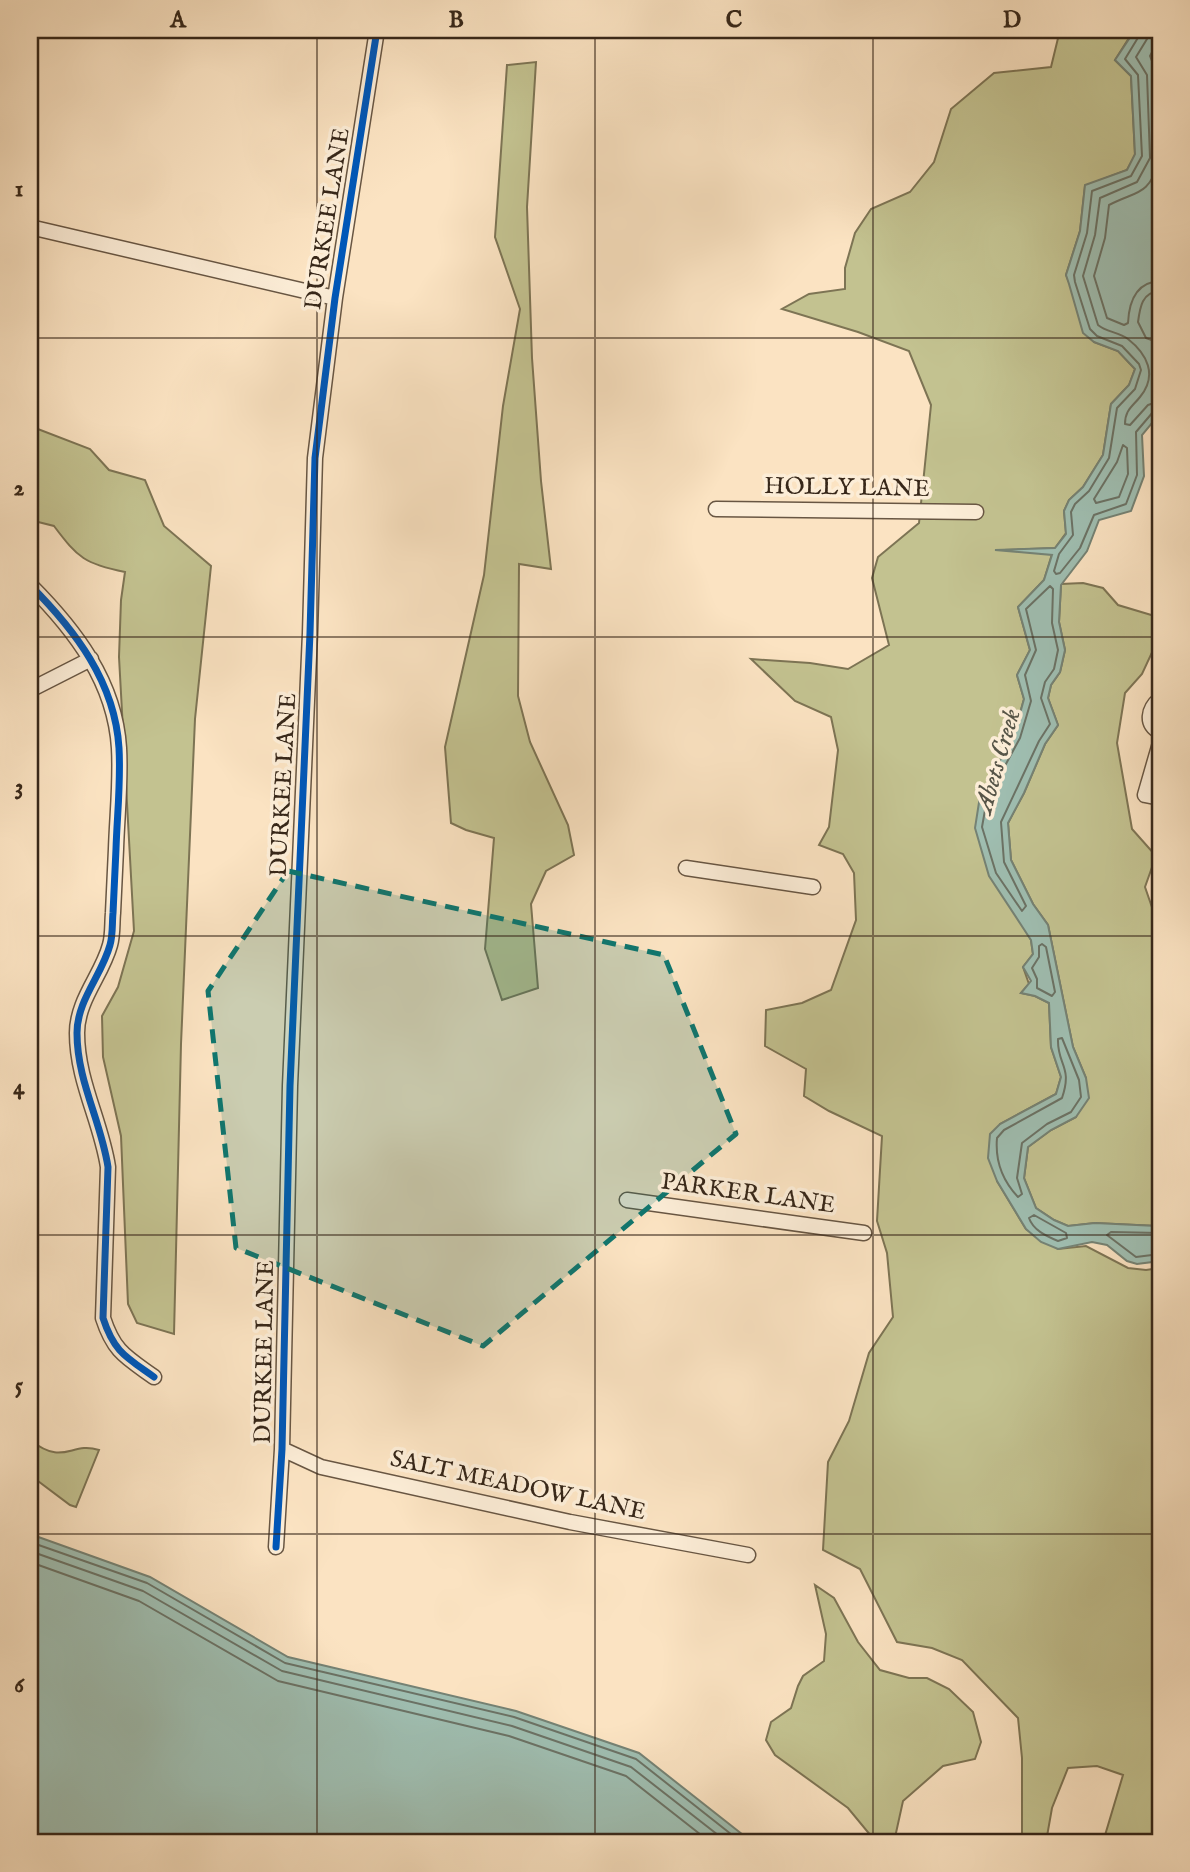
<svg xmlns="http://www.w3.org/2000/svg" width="1190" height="1872" viewBox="0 0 1190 1872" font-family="'IM FELL English',serif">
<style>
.green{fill:#c3c290;stroke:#7d7454;stroke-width:2}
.water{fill:#9fbeb1;stroke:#758274;stroke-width:2}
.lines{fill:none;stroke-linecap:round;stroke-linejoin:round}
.shore{stroke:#6b7265;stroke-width:2}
.street-casing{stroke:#685643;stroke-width:17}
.street{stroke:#fcedd7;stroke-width:14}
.cycleway-casing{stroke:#fcedd7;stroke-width:11}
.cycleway{stroke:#0057b8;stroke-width:7}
.marked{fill:#0f766e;fill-opacity:0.2;stroke:#0f766e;stroke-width:5;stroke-dasharray:14 9;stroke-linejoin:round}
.grid{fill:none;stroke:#372719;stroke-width:2;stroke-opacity:0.55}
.labels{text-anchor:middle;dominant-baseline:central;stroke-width:7;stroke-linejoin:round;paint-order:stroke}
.street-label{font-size:24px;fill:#372719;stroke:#fcedd7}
.water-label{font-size:26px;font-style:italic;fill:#565447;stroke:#fcedd7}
.neatline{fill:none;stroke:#372719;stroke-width:2.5}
.grid-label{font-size:23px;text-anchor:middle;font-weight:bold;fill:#372719}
</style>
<rect width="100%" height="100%" fill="#fbe3c2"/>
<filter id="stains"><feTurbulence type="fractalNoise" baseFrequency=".00286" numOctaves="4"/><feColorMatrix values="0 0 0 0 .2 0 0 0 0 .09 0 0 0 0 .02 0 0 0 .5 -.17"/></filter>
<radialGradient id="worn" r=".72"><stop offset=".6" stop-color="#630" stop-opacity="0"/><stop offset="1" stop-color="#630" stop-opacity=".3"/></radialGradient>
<path class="green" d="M1060 30H1134L1115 60 1131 76 1135 155 1127 170 1085 186 1080 231 1066 275 1094 342 1118 351 1135 369 1129 385 1111 404 1103 455 1083 487 1069 500 1064 511 1066 533 1055 548 1004 550 1052 554 1044 580 1018 607 1030 650 1017 675 1024 699 1014 735 980 796 1021 923 1031 940 1033 954 1023 967 1029 984 1021 993 1035 996 1049 1003 1051 1047 1061 1077 1056 1094 1000 1124 997 1181 1026 1229 1058 1249 1086 1246 1128 1268 1146 1270 1160 1268V1842H1103L1123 1775 1097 1766 1068 1768 1052 1808 1046 1842H1022V1758L1018 1718 962 1660 932 1648 897 1642 860 1569 823 1550 828 1462 849 1421 869 1353 893 1317 887 1253 877 1221 882 1136 829 1111 804 1096 806 1069 765 1046 766 1010 802 1003 831 990 856 920 854 873 843 854 819 845 829 827 838 750 831 717 795 701 751 659 810 663 848 669 889 645 872 578 878 557 919 523 931 405 909 351 858 332 782 309 809 294 845 289V268L855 233 871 209 910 192 934 162 951 109 994 73 1051 67Z
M536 62 527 207 532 358 541 481 551 569 519 564 518 696 530 742 568 825 574 855 546 871 531 904 538 988 502 1000 485 949 494 838 466 830 451 823 445 747 484 575 503 406 520 309 495 237 507 65Z
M30 426 90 449 109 470 145 480 164 526 211 566 195 719 181 1044 174 1334 137 1323 128 1304 121 1136 103 1057 102 1016 118 987 134 931 119 657 121 600 125 572C85 564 78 558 54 526L30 520Z
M1083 583 1103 588 1118 605 1158 617 1155 646 1142 674 1125 693 1117 743 1132 829 1156 856 1145 887 1155 916 1160 914V1228L1157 1226 1095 1223 1068 1226 1054 1220 1036 1208 1024 1178 1028 1147 1051 1130 1076 1117 1086 1078 1073 1047 1048 925 1033 904 1011 860 1008 823 1024 793 1045 744 1058 725 1048 698 1051 685 1060 672 1065 650 1059 622 1061 584Z
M30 1440C65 1467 70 1441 99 1450L76 1507 70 1505 30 1475Z
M815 1585 834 1598 858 1642 880 1670 909 1678H927L949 1689 973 1712 981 1742 975 1759 943 1766 903 1801 894 1842H876L848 1808 775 1755 766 1740 771 1722 791 1708 798 1686 803 1676 824 1661 826 1634Z"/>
<path class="water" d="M1135 30H1160V291L1154 322 1160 332V409L1157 417 1142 435 1144 476 1131 511 1099 520 1087 551 1061 585 1059 622 1065 650 1060 672 1051 685 1048 698 1058 725 1045 744 1024 793 1008 823 1011 860 1033 904 1048 925 1073 1047 1086 1078 1089 1098 1076 1117 1051 1130 1028 1147 1024 1178 1036 1208 1054 1220 1068 1226 1095 1223 1157 1226 1160 1228V1261L1137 1264 1127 1261 1107 1245 1092 1242 1058 1249 1041 1242 1026 1229 997 1181 988 1158 990 1134 1000 1124 1056 1094 1061 1077 1051 1047 1049 1003 1035 996 1021 993 1031 981 1023 967 1033 954 1031 940 989 876 975 828 980 796 1014 735 1024 699 1017 675 1030 650 1018 607 1044 580 1052 555 995 550 1055 548 1066 534 1064 511 1069 500 1083 487 1103 455 1111 404 1129 385 1135 369 1118 351 1094 342 1083 333 1069 284 1066 275 1080 231 1085 185 1127 170 1135 154 1131 76 1115 60Z
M30 1534 150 1577 288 1657 516 1711 639 1753 752 1842H30Z"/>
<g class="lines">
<path class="shore" d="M1140 30 1139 36 1125 59 1138 75 1142 156 1131 176 1092 191 1087 233 1074 275 1075 282 1090 329 1097 336 1122 346 1139 364 1141 370 1135 389 1117 408 1109 458 1089 491 1075 504 1071 512 1073 535 1059 554 1054 571 1056 574 1060 573 1080 548 1094 515 1126 504 1137 475 1136 432 1153 412 1160 410
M1149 30 1147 39 1136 57 1147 75 1150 158 1137 182 1100 198 1095 235 1083 276 1098 325C1106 332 1119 332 1128 339 1147 354 1158 375 1140 397 1132 407 1125 410 1125 424L1130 425 1148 405 1160 401
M1160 30 1158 41 1150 56 1157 74 1160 129
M1160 161C1147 197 1138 190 1109 205L1105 238 1094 276 1107 318 1124 325 1128 323C1129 302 1136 282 1160 281
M1160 291C1142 292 1140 307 1138 322L1146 338 1160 343
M1123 445 1127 448 1128 474 1119 497 1096 503 1094 499 1117 462Z
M1050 586 1053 589 1052 623 1058 650 1054 669 1045 682 1041 698 1050 724 1039 741 1001 822 1004 862 1026 906 1022 911 996 873 982 827 987 799 1020 738 1031 701 1025 675 1036 650 1026 609Z
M1042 944 1046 947 1055 992 1052 996 1037 988V979L1032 968 1039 957V946Z
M1062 1038 1079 1080 1081 1097 1071 1112 1047 1124 1022 1143 1017 1178 1022 1194 1018 1197C1002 1180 995 1161 997 1138L1004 1130 1062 1098C1073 1066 1057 1065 1058 1039Z
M1034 1215 1066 1233 1067 1238 1058 1241C1046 1236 1033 1230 1029 1218Z
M1160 1233 1111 1232 1107 1235 1136 1257 1160 1254
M30 1542 147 1583 285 1663 514 1717 636 1759 741 1842
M30 1551 143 1591 282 1671 512 1726 631 1767 727 1842
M30 1562 139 1601 278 1681 509 1736 626 1776 710 1842"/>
<defs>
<path id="street" d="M30 227 335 298
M716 509 976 512
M30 585C75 630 115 682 119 748 121 782 117 816 116 849 115 871 114 892 113 913 112 923 113 935 110 945 102 975 77 1000 77 1033 77 1081 101 1121 108 1167L103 1318C114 1352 126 1357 154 1377
M30 690 91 659
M1160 699C1148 709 1145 724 1160 732
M1160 743 1145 795 1160 798
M686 868 813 887
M627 1200 864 1233
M282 1449 321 1467 570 1522 748 1555
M276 1547 282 1449 290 1086 310 633 315 458 335 298 377 30"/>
</defs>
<use href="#street" class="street-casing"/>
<use href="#street" class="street"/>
<defs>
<path id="cycleway" d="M30 585C75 630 115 682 119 748 121 782 117 816 116 849 115 871 114 892 113 913 112 923 113 935 110 945 102 975 77 1000 77 1033 77 1081 101 1121 108 1167L103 1318C114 1352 126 1357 154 1377
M276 1547 282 1449 290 1086 310 633 315 458 335 298 377 30"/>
</defs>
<use href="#cycleway" class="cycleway-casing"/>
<use href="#cycleway" class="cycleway"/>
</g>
<path class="marked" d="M288 871 664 955 736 1134 483 1346 236 1248 208 991Z"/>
<path class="grid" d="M317 30V1842M595 30V1842M873 30V1842M30 338H1160M30 637H1160M30 936H1160M30 1235H1160M30 1534H1160"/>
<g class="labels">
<g class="street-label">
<text transform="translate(328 219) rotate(-81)">DURKEE LANE</text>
<text transform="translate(847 488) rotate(1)">HOLLY LANE</text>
<text transform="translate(284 785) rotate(-87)">DURKEE LANE</text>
<text transform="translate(748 1194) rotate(8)">PARKER LANE</text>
<text transform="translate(265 1352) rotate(-89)">DURKEE LANE</text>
<text transform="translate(518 1486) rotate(12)">SALT MEADOW LANE</text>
</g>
<g class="water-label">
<text transform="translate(998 761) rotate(-74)">Abets Creek</text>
</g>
</g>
<rect width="1190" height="1872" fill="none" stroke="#fbe3c2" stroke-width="77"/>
<rect x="38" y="38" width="1114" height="1796" class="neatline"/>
<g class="grid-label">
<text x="178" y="27">A</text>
<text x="456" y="27">B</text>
<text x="734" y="27">C</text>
<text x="1012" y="27">D</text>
<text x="19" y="196">1</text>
<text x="19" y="495">2</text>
<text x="19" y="794">3</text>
<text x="19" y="1094">4</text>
<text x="19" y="1393">5</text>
<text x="19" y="1692">6</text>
</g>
<rect width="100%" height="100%" filter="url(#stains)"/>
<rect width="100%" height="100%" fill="url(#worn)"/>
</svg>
